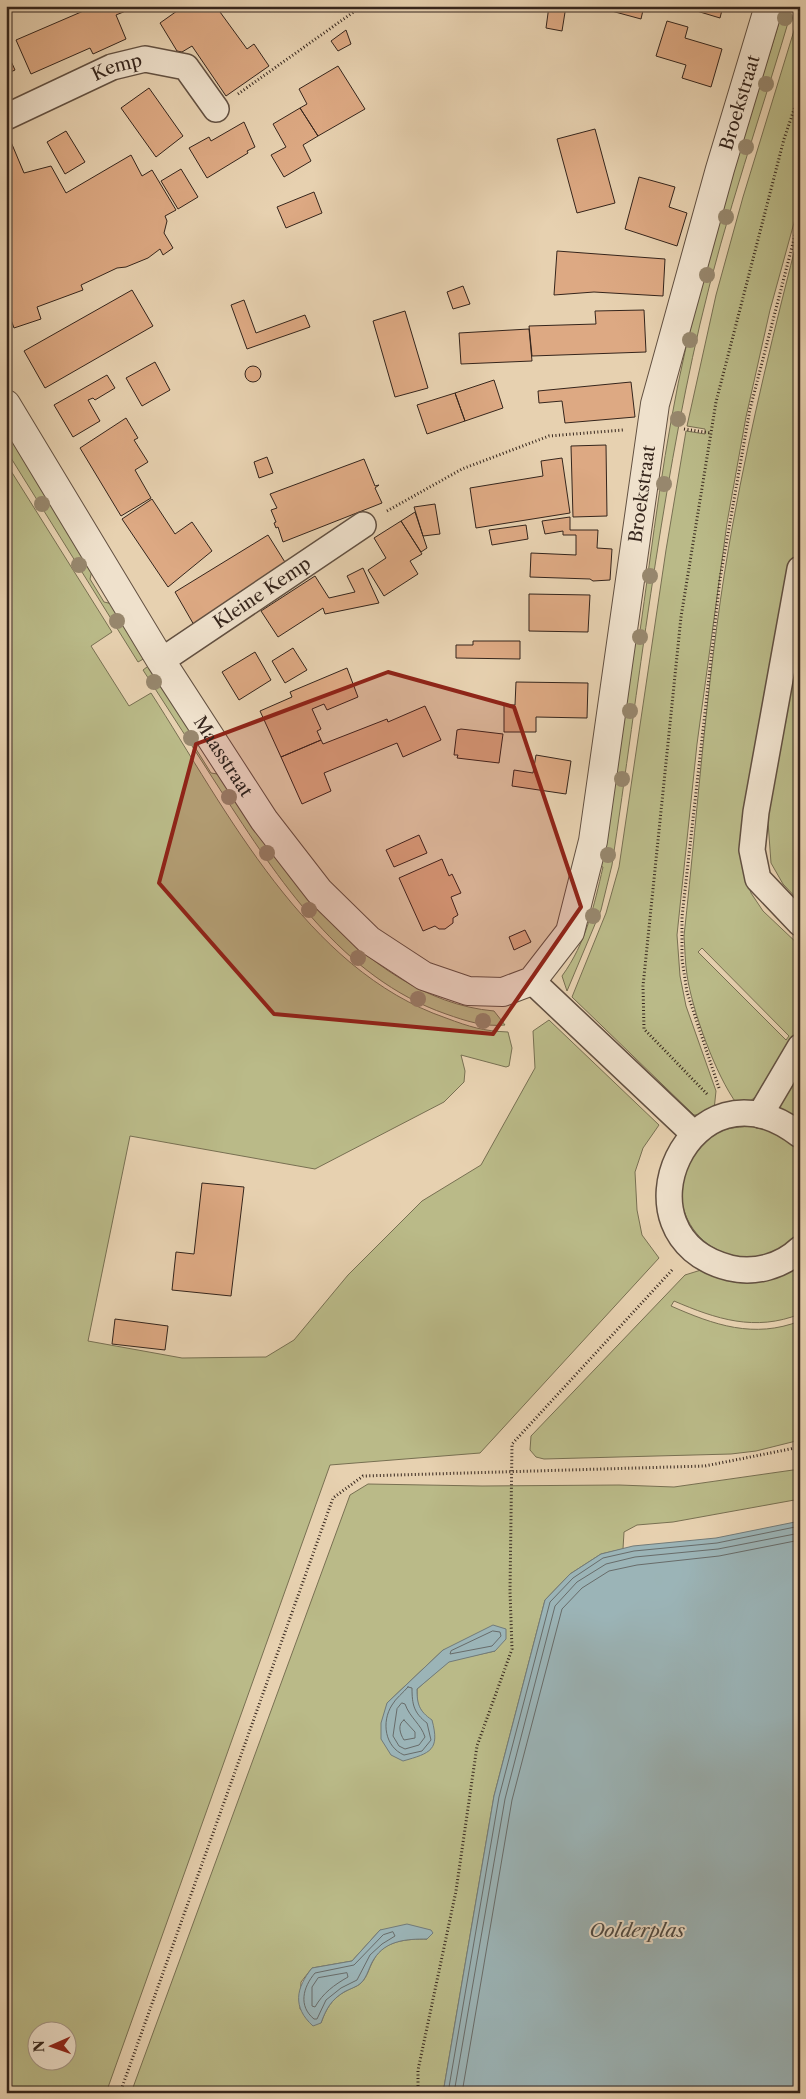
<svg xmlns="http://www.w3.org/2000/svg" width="806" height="2099" viewBox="0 0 806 2099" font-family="'Libre Caslon Text',serif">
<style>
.green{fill:#baba88;stroke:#787052;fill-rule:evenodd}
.water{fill:#9bb4b7;stroke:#727b79}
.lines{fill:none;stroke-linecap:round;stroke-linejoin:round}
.shore{stroke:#686c6a;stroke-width:1}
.building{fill:#dda983;stroke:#35251c}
.minor-casing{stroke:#625041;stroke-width:28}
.tertiary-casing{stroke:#625041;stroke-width:30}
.path{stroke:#35251c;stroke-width:3;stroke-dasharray:1 2.5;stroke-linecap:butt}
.minor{stroke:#efe1cc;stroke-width:25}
.tertiary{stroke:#efe1cc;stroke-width:28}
.tree{fill:#97876d}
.marked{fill:#8f2418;fill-opacity:0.2;stroke:#8f2418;stroke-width:4;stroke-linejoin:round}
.labels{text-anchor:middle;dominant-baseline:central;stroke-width:4;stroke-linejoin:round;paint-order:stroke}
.street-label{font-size:18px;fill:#35251c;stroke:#efe1cc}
.water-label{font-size:19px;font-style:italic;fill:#4e4943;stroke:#efe1cc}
</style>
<rect width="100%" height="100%" fill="#e7d1b0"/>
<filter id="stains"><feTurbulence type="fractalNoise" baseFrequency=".004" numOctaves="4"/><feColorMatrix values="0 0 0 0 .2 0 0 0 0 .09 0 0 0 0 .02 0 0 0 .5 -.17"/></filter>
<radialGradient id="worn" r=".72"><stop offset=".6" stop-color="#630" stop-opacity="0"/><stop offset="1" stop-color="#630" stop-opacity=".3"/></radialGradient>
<path class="green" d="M784 6H793C762 112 725 217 700 324 659 502 639 685 612 865L601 910 567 991 562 976C586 943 594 906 603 867L600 866 634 651 636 637 639 638C653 541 664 443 686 347 712 232 750 119 784 6Z
M800 11V201L770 310 746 417 727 523 697 744 677 935 680 976 686 1006 716 1091 714 1110 702 1115H694L572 997 606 913 619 867 666 550 686 431 705 434V429L687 426 716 295 743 197Z
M800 229V540L757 781 744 872 751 893 763 911 800 946V1025L761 1092 748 1103 737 1104C716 1076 692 1010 687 975 685 962 685 949 684 936 699 799 708 659 733 523 751 424 775 326 800 229ZM702 948 789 1036 786 1040 698 952Z
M6 425 93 566 90 579 104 602 117 605 147 657 138 662 6 450Z
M6 463 112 632 91 646 129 706 151 693C227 811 306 970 446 1018 470 1027 483 1031 508 1032L512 1048 509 1066 506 1067 461 1055 465 1071 464 1082 444 1102 315 1169 130 1136 88 1341 182 1358 266 1357 294 1340 348 1275 422 1201 481 1165 535 1068 533 1031 549 1020 659 1125 643 1148 635 1172 637 1210 642 1235 659 1258 480 1453 330 1465 106 2093H6ZM38 2032H68V2062H38Z
M800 636V902L783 884 771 863 767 808Z
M151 664 199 736 196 749 211 773 224 775C245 805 267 835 288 865 299 880 308 898 321 912 366 961 426 1005 494 1011L505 1025C484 1027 466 1021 446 1014 342 978 278 879 221 791 195 751 169 710 143 670Z
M800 1068V1121L776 1108Z
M755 1126 774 1132 792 1144 800 1154V1230C789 1246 771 1257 752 1257 682 1260 653 1170 714 1134 727 1127 741 1127 755 1126Z
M800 1265V1314C755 1332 716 1319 674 1301L671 1306C714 1325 754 1339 800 1321V1440L756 1451 731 1454 544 1459 536 1457 530 1450 531 1436 685 1275 701 1270C742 1290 761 1286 800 1265Z
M800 1469V1499L673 1522 637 1525 624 1532 623 1549 601 1554 570 1574 545 1600 494 1796 443 2093H131L350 1495 368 1484 482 1486 619 1485 674 1487ZM443 1650 495 1651 449 1661 417 1689V1703L423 1714 387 1703ZM380 1930 427 1939C407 1939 383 1940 373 1961 369 1968 367 1978 360 1984 356 1987 351 1988 346 1991 332 1998 326 2009 321 2023L300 2009 301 1982 312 1968 352 1961Z"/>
<path class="water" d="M800 1521V2093H443L494 1796 545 1600 570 1574 601 1554 633 1546 716 1538Z
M493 1625 506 1629V1639L495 1651 449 1662 417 1689C417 1704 419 1711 432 1720 440 1750 431 1753 403 1761L391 1755 381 1739V1723L387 1703 443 1650Z
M407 1924 431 1930 433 1933 427 1939C407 1939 386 1940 374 1959 369 1966 368 1976 361 1983 357 1987 349 1989 344 1992 331 2000 326 2009 321 2023L313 2026C292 2007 296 1988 312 1968L352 1961 380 1930Z"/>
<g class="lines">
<path class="shore" d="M493 1631 500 1632 501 1636 492 1646 450 1654 451 1651Z
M408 1687 412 1688C412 1705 414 1713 427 1723L431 1740 422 1751 404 1755C385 1747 381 1722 392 1705 396 1698 403 1693 408 1687Z
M402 1703 405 1704C410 1718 421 1724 425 1737L419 1745 405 1749 399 1746 393 1736 397 1709Z
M404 1720 415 1732V1738L404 1740C400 1734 397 1724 404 1720Z
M393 1932 395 1936 382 1944 370 1955 357 1980 341 1988 326 2000 317 2019H314C298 2006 303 1987 315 1973L354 1965 383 1935Z
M347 1973 348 1977C334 1985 323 1993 315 2007L312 2006V1987L318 1978Z
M448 2093 499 1797 550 1602 573 1578 603 1558 634 1551 717 1543 800 1526
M454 2093 505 1799 555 1606 577 1582 606 1564 635 1557 718 1549 800 1533
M462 2093 512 1800 562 1609 582 1588 609 1571 637 1565 719 1556 800 1540"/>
</g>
<path class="building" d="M17 6H37L19 11Z
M95 6H132L133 8 116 15 126 39 93 54 90 48 31 74 16 40Z
M184 6H228L220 12 247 49 254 44 269 66 226 96 192 46 182 52 177 51 160 23Z
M549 6H566L562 31 546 28Z
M593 6H644L641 19Z
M680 6H723L720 18Z
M667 21 688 27 685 38 722 49 711 87 682 78 686 65 656 56Z
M346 30 351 44 338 51 331 41Z
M6 50 15 70 6 74Z
M338 66 365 109 318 136 300 108 307 104 299 89Z
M149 88 183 136 156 157 121 108Z
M300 108 318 136 303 145 311 161 284 177 271 155 286 147 273 124Z
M244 122 255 147 247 151 248 153 207 178 189 148 209 137 211 141Z
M595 129 615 203 577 213 557 139Z
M66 131 85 162 65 174 47 142Z
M11 142 24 173 51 166 66 193 131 155 142 176 152 170 176 210 165 216 167 221 164 233 173 248 163 255 160 249 148 258 126 267 117 268 81 285 83 290 37 307 41 319 14 328 6 306V301L11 299 6 287V144Z
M181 169 198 197 178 209 161 181Z
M639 177 675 187 669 207 687 213 677 246 625 229Z
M314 192 322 213 286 228 277 207Z
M557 251 665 259 663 296 594 292 554 295Z
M463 286 470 304 453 309 447 292Z
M132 290 153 326 45 388 24 351Z
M244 300 256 333 305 315 310 327 247 349 231 305Z
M644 310 646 352 532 356 529 326 596 324 595 311Z
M405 311 428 388 395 397 373 321Z
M529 329 532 361 461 364 459 333Z
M155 362 170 390 142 406 126 378Z
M245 374a8 8 0 1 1 16 0a8 8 0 1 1-16 0Z
M107 375 115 388 95 400 93 398 88 400 100 421 73 437 54 405Z
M494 380 503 408 465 421 455 393Z
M631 382 635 417 565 423 562 401 539 403 538 391Z
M455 393 465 421 427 434 417 405Z
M126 418 138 438 134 440 148 462 135 470 151 498 121 516 80 448Z
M606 445 607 516 573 517 571 446Z
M267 457 273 473 259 478 254 462Z
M562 458 570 513 476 528 470 488 543 476 541 461Z
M364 459 375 486 379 485 375 488 382 503 283 542 278 527 276 528 274 523 276 522 271 510 277 508 270 494Z
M152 499 175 534 192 522 212 551 168 587 122 519Z
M435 504 440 534 423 536 414 507Z
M415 512 427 548 421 552 401 521Z
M570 517V530H598L597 548 612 549 610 580 593 581 590 579 530 577 531 553 576 555V535H563V531L545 534 542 521Z
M401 521 422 554 410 561 418 574 384 596 368 570 386 558 374 538Z
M526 525 528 539 492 545 489 530Z
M268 535 288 567 194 625 175 592Z
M363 568 379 603 325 614 323 608 278 637 261 611 315 576 329 598 355 592 347 576Z
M529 594 590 595 588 632 529 631Z
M473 641H520V659L456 658V645H473Z
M293 648 307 670 285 683 272 661Z
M255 652 271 680 239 700 222 672Z
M347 668 358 697 327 710 324 704 312 709 321 729 317 731 321 740 281 757 260 711 292 697 290 692Z
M516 682 588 683 587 718 536 717V732H504V705H515Z
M425 706 441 740 403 757 397 743 324 773 331 791 302 804 281 757 321 740 323 744 387 719 388 722Z
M461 729 503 734 499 763 457 758 458 755H454L457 730Z
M536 755 571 761 566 794 512 786 514 770 533 773Z
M419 835 427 853 394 867 386 850Z
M442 859 449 876 452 874 461 893 451 897 458 915 453 918V923L445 929H439L435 926 423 931 399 878Z
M525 930 531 942 514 950 509 937Z
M202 1183 244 1187 231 1296 172 1290 176 1252 194 1254Z
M115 1319 168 1326 165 1350 112 1344Z"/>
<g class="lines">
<defs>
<g id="minor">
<path id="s1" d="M6 117 112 67 145 59 186 67 216 109"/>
<path d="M800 569 756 812 752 850 758 879 800 923"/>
<path id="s2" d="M161 661 363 525"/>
<path d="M532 981 694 1134"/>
<path d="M760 1115 800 1047"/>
<path d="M800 1135C691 1050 607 1237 730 1268 755 1274 782 1266 800 1249"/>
</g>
<g id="tertiary">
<path id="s3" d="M6 404 161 661 264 820 319 891 369 940 424 976 468 991 503 992 532 981 570 932 593 841 655 404 720 169 769 6"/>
</g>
</defs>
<use href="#minor" class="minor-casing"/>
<use href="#tertiary" class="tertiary-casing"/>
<path class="path" d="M238 94 362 6
M684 429 711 433
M387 511 462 469 549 436 623 430
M719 1088 687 992 682 959V917L720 579 750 409 800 216
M707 1094 644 1029 643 986 681 617 716 402 784 139 800 92
M120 2093 333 1498 363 1476 705 1466 800 1447
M418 2093V2070L456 1891 477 1746 512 1649 510 1591 512 1444 673 1269"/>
<use href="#minor" class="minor"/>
<use href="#tertiary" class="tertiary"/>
</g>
<g class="tree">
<circle cx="785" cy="18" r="8"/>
<circle cx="766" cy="84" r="8"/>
<circle cx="746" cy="147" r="8"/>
<circle cx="726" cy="217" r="8"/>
<circle cx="707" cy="275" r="8"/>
<circle cx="690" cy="340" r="8"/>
<circle cx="678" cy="419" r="8"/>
<circle cx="664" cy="484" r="8"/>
<circle cx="42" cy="504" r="8"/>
<circle cx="79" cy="565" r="8"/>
<circle cx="650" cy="576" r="8"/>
<circle cx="117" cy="621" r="8"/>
<circle cx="640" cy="637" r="8"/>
<circle cx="154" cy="682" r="8"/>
<circle cx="630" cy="711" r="8"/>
<circle cx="191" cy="738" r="8"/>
<circle cx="622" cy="779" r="8"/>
<circle cx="229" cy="797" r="8"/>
<circle cx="267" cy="853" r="8"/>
<circle cx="608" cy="855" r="8"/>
<circle cx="309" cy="910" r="8"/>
<circle cx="593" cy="916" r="8"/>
<circle cx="358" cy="958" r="8"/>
<circle cx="418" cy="999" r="8"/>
<circle cx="483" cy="1021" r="8"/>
</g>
<path class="marked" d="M388 672 514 707 581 907 493 1034 274 1014 159 883 196 744Z"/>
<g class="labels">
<g class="street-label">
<text stroke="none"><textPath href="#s1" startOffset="122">Kemp</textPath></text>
<text stroke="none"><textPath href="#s3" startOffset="1738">Broekstraat</textPath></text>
<text stroke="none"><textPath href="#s3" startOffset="1334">Broekstraat</textPath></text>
<text stroke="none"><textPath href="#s2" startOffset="122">Kleine Kemp</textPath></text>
<text stroke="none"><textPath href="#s3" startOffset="414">Maasstraat</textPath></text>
</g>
<g class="water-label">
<text x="637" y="1930">Oolderplas</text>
</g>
</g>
<rect width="806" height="2099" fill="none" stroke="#e7d1b0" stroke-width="25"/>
<rect x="8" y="8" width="791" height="2084" fill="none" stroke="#35251c" stroke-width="2.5"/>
<rect x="12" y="12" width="781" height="2074" fill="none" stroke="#35251c"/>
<g transform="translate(52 2046) rotate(268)"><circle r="24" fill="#efe1cc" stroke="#a59686"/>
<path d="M0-4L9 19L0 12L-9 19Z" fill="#8f2418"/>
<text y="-8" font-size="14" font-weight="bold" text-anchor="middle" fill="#35251c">N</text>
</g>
<rect width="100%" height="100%" filter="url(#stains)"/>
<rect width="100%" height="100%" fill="url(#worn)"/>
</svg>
